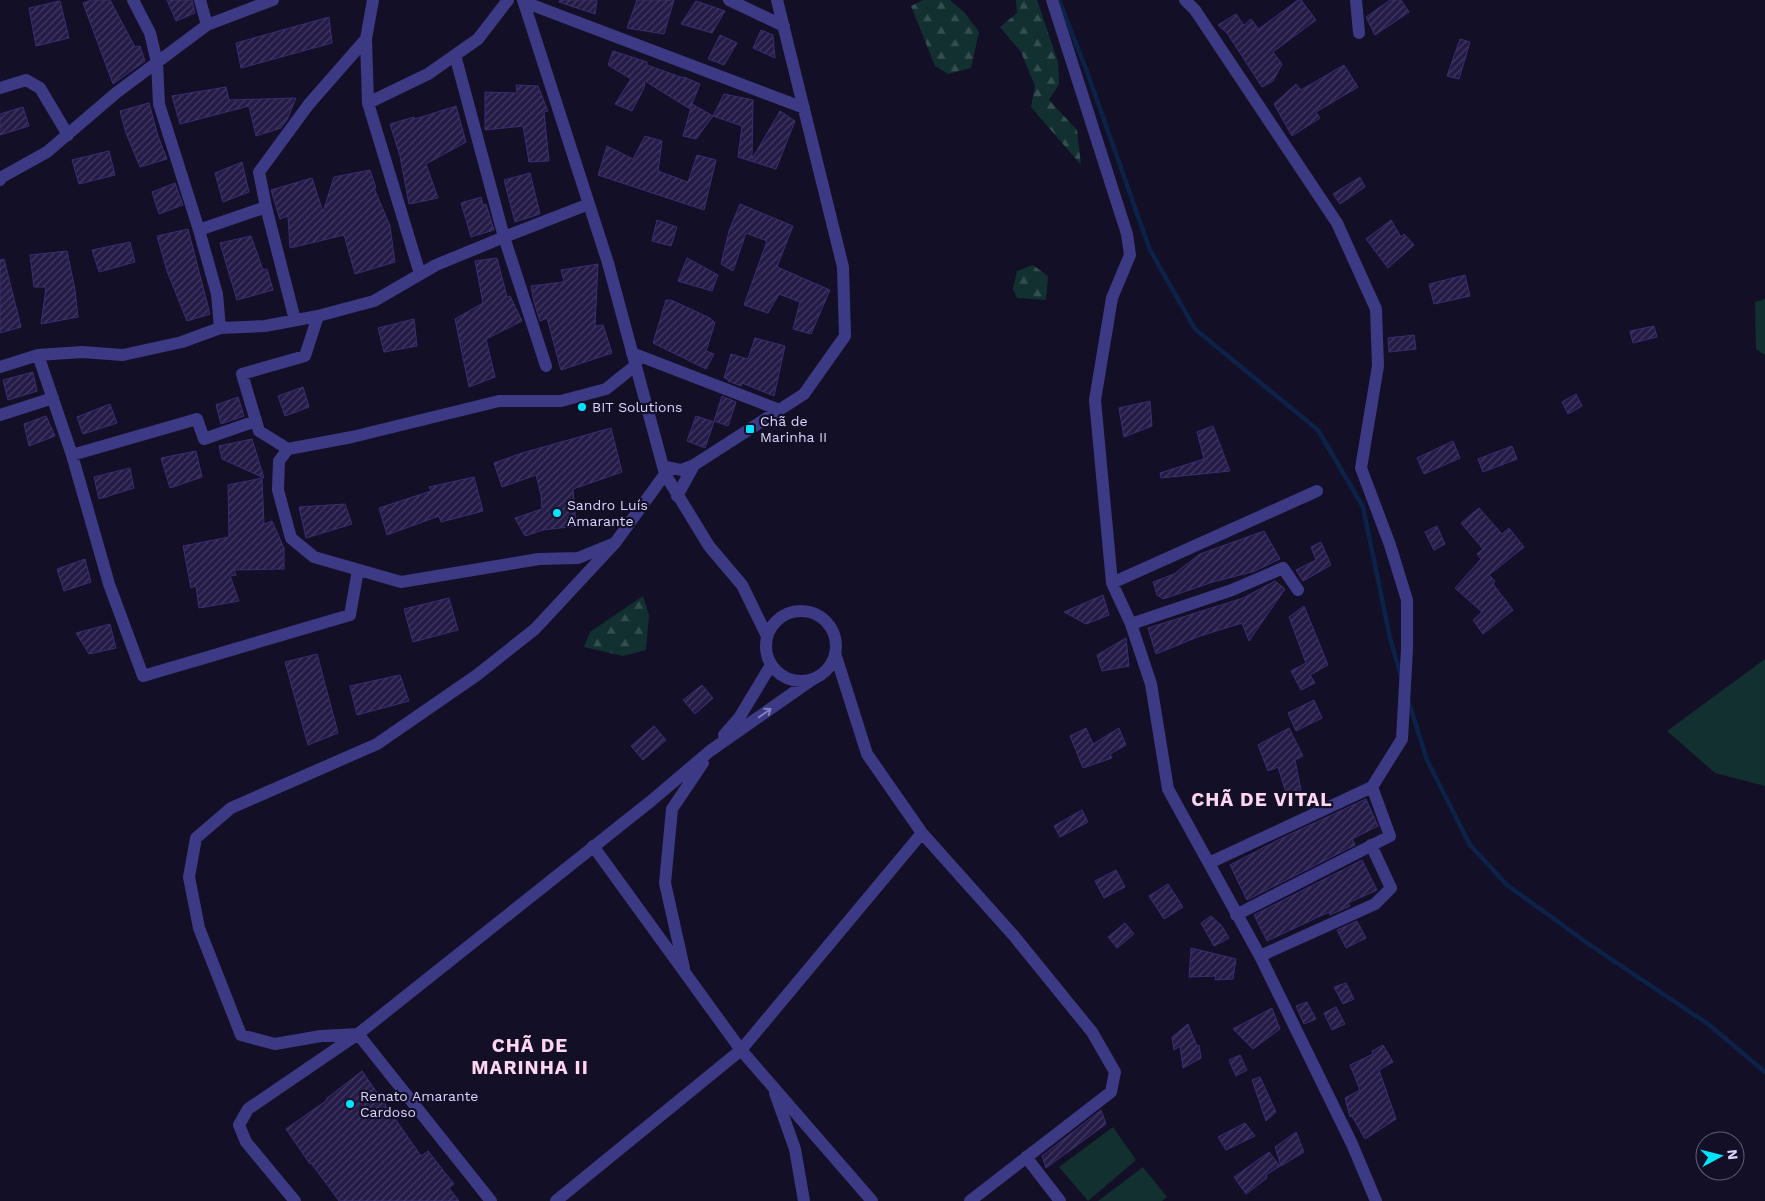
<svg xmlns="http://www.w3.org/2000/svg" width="1765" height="1201" viewBox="0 0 1765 1201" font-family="'Work Sans',sans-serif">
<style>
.grass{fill:#12302f}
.forest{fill:url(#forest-firs)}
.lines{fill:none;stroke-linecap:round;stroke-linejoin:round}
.stream{stroke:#0c2248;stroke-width:4.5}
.building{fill:url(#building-hatch);stroke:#3b2d73}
.minor{stroke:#3d3a85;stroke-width:12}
.oneway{stroke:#837fbc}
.poi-dot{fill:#00e5ff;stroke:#130f26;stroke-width:2}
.labels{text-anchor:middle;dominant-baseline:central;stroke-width:4.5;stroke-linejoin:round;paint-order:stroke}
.poi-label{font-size:14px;fill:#d9d4ff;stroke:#130f26;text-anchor:start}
.district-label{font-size:19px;font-weight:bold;letter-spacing:1px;fill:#ffd6f0;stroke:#130f26}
</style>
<defs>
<pattern id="forest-firs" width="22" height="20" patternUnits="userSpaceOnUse" patternTransform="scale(1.25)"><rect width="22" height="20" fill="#12302f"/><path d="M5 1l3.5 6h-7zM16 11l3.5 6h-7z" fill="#344d4e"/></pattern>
<pattern id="building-hatch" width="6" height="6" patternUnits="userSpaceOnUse" patternTransform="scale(1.25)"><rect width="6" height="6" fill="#241b47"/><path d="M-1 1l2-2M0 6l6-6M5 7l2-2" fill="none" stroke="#433b63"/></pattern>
</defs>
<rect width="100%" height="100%" fill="#130f26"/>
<path class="grass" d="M1765 299V355L1756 349 1755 302Z
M1765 659V786L1715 773 1667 731Z
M1113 1127 1136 1160 1088 1201 1059 1167Z
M1143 1167 1167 1197 1162 1201H1098Z"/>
<path class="forest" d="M923 0H950L965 13 979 32 971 68 948 74 935 66 911 6Z
M1016 0H1037L1058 62 1059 84 1049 100 1077 130 1081 165 1031 107 1035 86 1021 52 1000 27 1017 13Z
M1033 265 1048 276 1046 300 1017 298 1013 289 1017 271Z
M643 596 649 615 646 650 623 656 584 647 590 632Z"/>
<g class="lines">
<path class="stream" d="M1059 0 1086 69 1150 250 1195 329 1318 430 1363 507 1390 638 1401 676
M1408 700 1427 760 1470 845 1507 885 1590 945 1708 1024 1765 1072"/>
</g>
<path class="building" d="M92 0H110L135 47 140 46 145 61 113 84 83 3Z
M167 0H192L195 13 176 21Z
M560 0H597L595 14 559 2Z
M637 0H674L664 34 627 28Z
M1298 0H1301L1316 20 1273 52 1282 64 1273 81 1262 87 1227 33 1218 25 1236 14 1244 25 1251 19 1258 28 1256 31Z
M1390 0H1401L1409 12 1375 35 1366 17Z
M60 1 69 38 36 46 29 8Z
M696 1 725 11 712 33 681 24Z
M329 17 332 43 241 68 236 43Z
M761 30 773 35 775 58 753 48Z
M720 35 737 43 724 65 708 59Z
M1460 39 1470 42 1459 79 1447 76Z
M613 51 647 62V65L683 78 684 77 700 84 690 109 645 81 644 88 632 111 615 104 631 79 608 65Z
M1344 65 1358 87 1316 112 1320 118 1292 136 1274 104 1296 84 1301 90Z
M516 85 538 86 548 111 544 112 549 161 529 162 523 126 485 130V92L517 93Z
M226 87 229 100 296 98 287 120 281 128 256 136 249 106 180 124 172 96Z
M724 94 753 100 752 159 780 111 795 121 776 169 738 157 742 126 713 116Z
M149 103 158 136 167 159 140 167 126 133 120 111Z
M692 104 713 116 696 139 683 136Z
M456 106 466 142 426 164 438 198 409 204 400 156 390 124 414 117 415 119Z
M23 107 29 126 0 135V114Z
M645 136 662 141 658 171 688 182 697 155 716 160 704 210 598 175 607 146 633 159Z
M109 151 115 175 79 184 72 160Z
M242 162 249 192 223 202 215 173Z
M370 170 376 188H374L390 226 395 262 355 274 344 235 290 248 288 216 280 219 271 190 312 178 323 212 334 177Z
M530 173 540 214 515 222 504 180Z
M1360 177 1365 187 1340 204 1333 194Z
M175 183 183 205 159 214 152 192Z
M481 197 483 205 486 204 494 230 471 237 461 203Z
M740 204 793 226 777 267 830 290 811 334 793 329 800 302 779 294 768 313 744 305 767 241 746 233 733 271 721 264 729 231Z
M657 220 677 227 671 246 652 241Z
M1391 220 1401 237 1404 234 1414 245 1388 268 1366 239Z
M188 229 210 314 187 321 167 271 157 236Z
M251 236 263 270 267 269 273 290 237 300 220 243Z
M130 242 135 262 99 272 92 250Z
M67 251 75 290 78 317 41 324 46 287H34L30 255Z
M497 258 507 297 510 296 522 321 486 339 495 377 469 387 455 319 483 303 475 261Z
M687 258 718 275 712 291 678 281Z
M4 259 21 327 0 333V260Z
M598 264 595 326 603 325 612 353 561 370 547 318 540 321 534 302 531 286 564 282 561 270Z
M1465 275 1470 296 1434 304 1429 284Z
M666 300H671L710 318 715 323 706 351 714 354 706 369 653 343Z
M414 319 417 346 384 352 378 328Z
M1654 326 1657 337 1633 343 1630 331Z
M1414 335 1416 349 1389 352 1388 338Z
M755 338 785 346 774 396 742 383 741 386 728 381V379L724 378 731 354 748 359Z
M33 372 37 391 8 400 3 380Z
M303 387 309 407 285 416 278 396Z
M1576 394 1582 406 1568 414 1562 402Z
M722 396 736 402 728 426 714 421Z
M238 397 244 416 221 424 216 405Z
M1150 401 1152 426 1124 437 1119 408Z
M110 404 117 423 83 434 77 417Z
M46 416 55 436 29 446 24 424Z
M696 416 714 422 705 448 687 441Z
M1213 426 1230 471 1161 478 1160 473 1204 459 1197 432Z
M611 428 622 472 573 489 576 526 543 530 525 536 515 518 542 509 541 495 536 475 502 487 494 463 522 453Z
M252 439 264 478 222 459 219 446Z
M1453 441 1460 458 1424 474 1417 458Z
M1512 446 1517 459 1483 472 1478 459Z
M196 451 202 477 170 488 161 458Z
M130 468 134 488 99 499 94 477Z
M474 477 483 511 441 522 439 516 387 535 379 508 431 491 429 487Z
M262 478 264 524 272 521 284 548V569L234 570 236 575 230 576 239 601 199 608 196 586 191 588 183 546 229 537 228 485Z
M345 504 352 524 306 538 299 507Z
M1479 508 1502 534 1509 528 1524 547 1489 575 1495 581 1493 584 1513 610 1483 634 1473 620 1482 612 1455 588 1481 559 1477 554 1483 549 1461 523Z
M1437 526 1445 544 1434 550 1425 532Z
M1264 531 1280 559 1255 571 1213 582 1163 599 1157 595 1153 582 1174 574 1200 554Z
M1321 542 1331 565 1303 581 1296 570 1316 560 1311 547Z
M85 559 91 582 64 591 57 569Z
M1275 581 1285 589 1249 641 1242 623 1200 636 1156 654 1148 628 1243 598Z
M1103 595 1109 615 1086 624 1064 612Z
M449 598 458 630 413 642 404 609Z
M1304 606 1328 665 1310 675 1315 683 1301 690 1291 671 1306 663 1289 617Z
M110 624 116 648 89 654 76 633Z
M1126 638 1129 666 1102 671 1097 655Z
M317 654 338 733 308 745 285 662Z
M400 675 409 701 357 715 350 686Z
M702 685 713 698 695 714 683 700Z
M1314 700 1322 718 1296 731 1288 713Z
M654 726 666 740 643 760 631 746Z
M1086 728 1093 744 1119 728 1126 745 1110 754 1112 758 1083 768 1070 736Z
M1289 728 1303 756 1295 760 1301 790 1286 793 1278 767 1268 771 1258 745Z
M1366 799 1378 826 1352 839 1355 845 1247 900 1230 865 1280 839Z
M1082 810 1088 822 1060 837 1054 826Z
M1362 860 1377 890 1348 903 1350 906 1330 915 1329 912 1267 941 1254 915Z
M1116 870 1125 887 1104 898 1095 881Z
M1168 884 1183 907 1164 919 1149 896Z
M1211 916 1222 926 1229 938 1214 946 1201 923Z
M1357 921 1366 938 1346 948 1337 930Z
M1125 923 1134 934 1117 948 1108 937Z
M1191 948 1236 959 1233 979 1215 980 1216 976 1189 977Z
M1346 983 1354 999 1343 1004 1334 987Z
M1307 1002 1316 1019 1304 1024 1296 1006Z
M1336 1007 1345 1024 1332 1030 1324 1013Z
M1272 1008 1280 1029 1253 1049 1233 1029Z
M1188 1024 1197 1046 1199 1045 1201 1058 1183 1068 1180 1046 1174 1050 1172 1037Z
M1383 1045 1393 1062 1379 1070 1396 1119 1365 1139 1352 1116 1350 1117 1345 1098 1360 1090 1350 1065 1373 1054 1372 1051Z
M1240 1055 1247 1070 1236 1076 1229 1060Z
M362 1071 421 1156 428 1151 454 1184 449 1188 459 1201H339L311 1163 310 1164 286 1129 327 1100 326 1099Z
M1260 1077 1276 1112 1266 1121 1252 1080Z
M1101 1110 1106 1124 1046 1168 1042 1156Z
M1245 1123 1255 1136 1226 1150 1218 1137Z
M1296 1132 1304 1152 1281 1166 1275 1147Z
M1269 1152 1280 1166 1266 1175 1267 1178 1246 1194 1234 1177Z"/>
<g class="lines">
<path class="minor" d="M133 0 150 33 157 62 159 104 199 230
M200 0 207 25
M373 0 366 39 368 103 420 274
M523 0 608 263 665 474 709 546 742 585 767 636
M729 0 784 26
M1052 0 1127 234 1130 255 1112 298 1095 400 1112 583 1131 624 1151 684 1168 789 1260 956 1352 1144 1376 1201
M1185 0 1195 10 1337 223 1376 309 1378 366 1361 468 1390 545 1407 600V649L1402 739 1372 787
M1356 0 1359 33
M524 2 804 108
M455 55 504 237 546 366
M0 88 26 80 40 88 68 135
M368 103 428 74 478 39 508 0
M0 180 2 177 47 152 116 93 207 25 273 0
M589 204 504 237 436 265 374 301 318 316 305 356 242 374 259 431 288 449 352 437 499 401H561L606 389 636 365
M266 207 295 320
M220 328 217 294 199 230 266 207 259 172 309 104 366 39
M632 353 780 410
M38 355 72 455 197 419 204 439 256 421
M0 367 38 355 82 352 123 355 182 342 220 328 265 326 318 316
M0 415 53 398
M288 449 279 461 278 490 291 538 314 557 401 582 539 559 578 558 615 543 665 474
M72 455 109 584 143 676 350 615 358 570
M663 466 681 470 694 465 804 394 845 336 843 267 777 0
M677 496 694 465
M1112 583 1317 491
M766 646a35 35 0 1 1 70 0a35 35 0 1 1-70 0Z
M1131 624 1232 590 1283 568 1298 590
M835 653 867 754 922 833 1014 936 1092 1032 1115 1072 1111 1092 970 1201
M724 735 739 718 771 665
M593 846 741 1050 872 1201
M1209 863 1372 787 1390 836 1236 915
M1260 956 1375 904 1391 888 1371 845
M684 968 665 883 672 809 703 763
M775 1093 795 1149 804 1201
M1026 1157 1060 1201
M295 1201 246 1142 239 1125 248 1109 358 1034 651 801 710 751 813 679
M491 1201 358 1034 321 1036 275 1044 241 1035 199 928 189 877 196 838 231 808 377 744 477 675 535 629 615 543
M556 1201 741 1050 922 833"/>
</g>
<defs><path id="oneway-shaft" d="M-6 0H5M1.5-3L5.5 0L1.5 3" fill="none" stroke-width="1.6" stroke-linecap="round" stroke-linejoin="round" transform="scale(1.25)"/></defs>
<use class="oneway" href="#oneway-shaft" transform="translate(765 713) rotate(-35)"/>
<g class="poi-dot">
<circle cx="582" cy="407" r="5"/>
<rect x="745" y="424" width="10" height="10" rx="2.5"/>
<circle cx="557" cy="513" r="5"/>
<circle cx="350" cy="1104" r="5"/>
</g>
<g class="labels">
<g class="poi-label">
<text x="592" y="407">BIT Solutions</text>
<text x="760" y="421">Chã de<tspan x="760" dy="16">Marinha II</tspan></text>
<text x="567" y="505">Sandro Luís<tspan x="567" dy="16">Amarante</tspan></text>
<text x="360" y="1096">Renato Amarante<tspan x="360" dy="16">Cardoso</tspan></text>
</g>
<g class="district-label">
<text x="1262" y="799">CHÃ DE VITAL</text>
<text x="530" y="1045">CHÃ DE<tspan x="530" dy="22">MARINHA II</tspan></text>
</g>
</g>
<g transform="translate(1720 1156) rotate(83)"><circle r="24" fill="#130f26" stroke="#625e7d"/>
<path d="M0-4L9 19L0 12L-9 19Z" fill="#00e5ff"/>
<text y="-8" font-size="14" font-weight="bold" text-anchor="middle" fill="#d9d4ff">N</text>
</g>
</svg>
